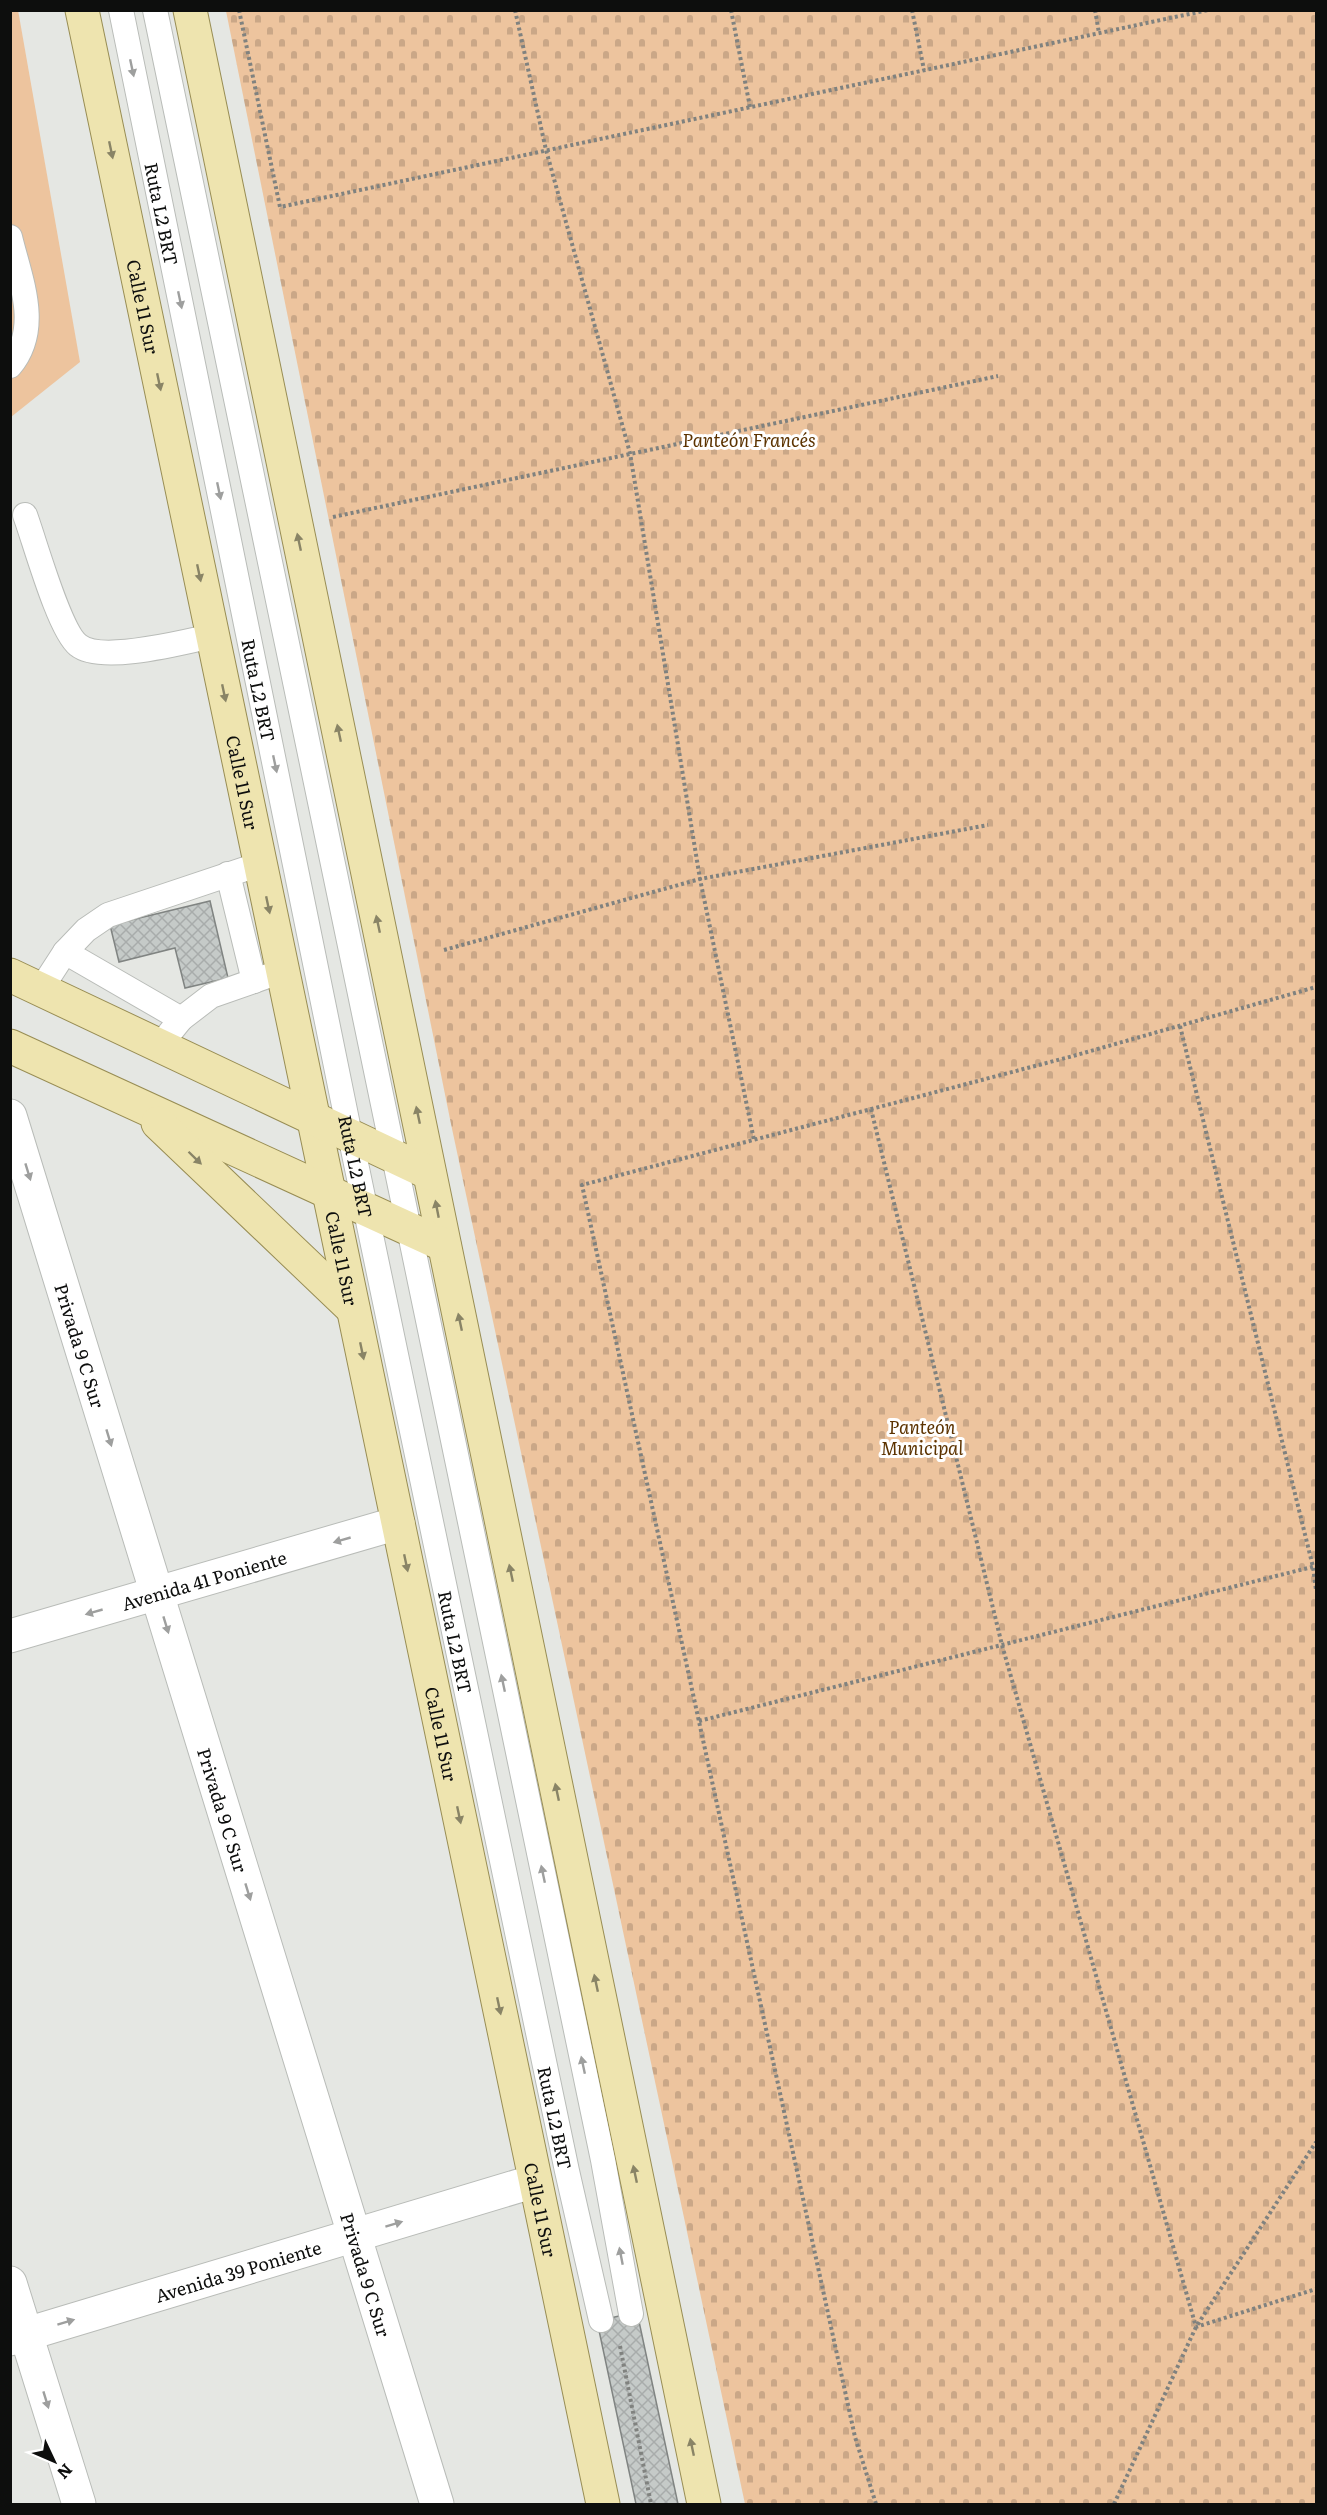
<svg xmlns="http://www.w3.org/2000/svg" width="1327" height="2515" viewBox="0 0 1327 2515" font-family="Literata,serif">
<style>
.cemetery{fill:url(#cemetery-stones)}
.green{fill:#edc49e}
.building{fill:url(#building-cross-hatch);stroke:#808482;stroke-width:1.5}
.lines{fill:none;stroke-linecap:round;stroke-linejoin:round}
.service-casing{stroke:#b9bcb8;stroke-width:26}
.minor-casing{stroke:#b9bcb8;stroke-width:35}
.primary-casing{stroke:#988d54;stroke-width:35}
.path{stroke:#80827f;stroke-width:4;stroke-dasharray:3 3;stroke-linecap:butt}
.service{stroke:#fff;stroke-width:24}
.minor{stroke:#fff;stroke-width:33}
.primary{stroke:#eee4af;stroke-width:33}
.oneway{fill:#9e9f9e}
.oneway2{fill:#898466}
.labels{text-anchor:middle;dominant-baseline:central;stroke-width:6;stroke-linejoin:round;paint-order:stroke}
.street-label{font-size:18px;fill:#0d0e0d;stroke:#fff}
.park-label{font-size:18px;font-style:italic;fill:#5c3300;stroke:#fff}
</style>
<defs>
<pattern id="cemetery-stones" width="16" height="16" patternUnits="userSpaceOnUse" patternTransform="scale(1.5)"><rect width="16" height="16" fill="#edc49e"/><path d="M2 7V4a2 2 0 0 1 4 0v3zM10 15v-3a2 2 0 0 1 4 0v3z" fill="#caa787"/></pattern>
<pattern id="building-cross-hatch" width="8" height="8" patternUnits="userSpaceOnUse" patternTransform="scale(1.5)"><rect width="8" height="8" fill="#c5cac8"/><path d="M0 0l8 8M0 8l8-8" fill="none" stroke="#a8acab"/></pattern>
</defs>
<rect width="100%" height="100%" fill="#e5e7e3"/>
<path class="cemetery" d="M226 11H1316V2504H745L451 1124Z"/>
<path class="green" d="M18 10 80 362 11 417 10 11Z"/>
<path class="building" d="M210 901 228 978 185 988 175 948 119 962 110 925Z
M637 2312 678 2504H636L597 2321Z"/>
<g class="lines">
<defs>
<g id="service">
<path id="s1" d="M121 10 350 1135 567 2171 601 2320"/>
<path d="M155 10 603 2160 631 2314"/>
<path d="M10 237C20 279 42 328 10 366"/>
<path d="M25 515C35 542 59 630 78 645 101 664 184 642 212 636"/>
<path d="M228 874 254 981"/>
<path d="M65 952 181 1019"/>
<path d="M41 989 65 952 86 930 108 915 260 864"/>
<path d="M160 1045 181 1019 211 996 282 971"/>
</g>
<g id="minor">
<path id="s2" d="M10 1116 437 2504"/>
<path id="s3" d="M10 1636 398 1523"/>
<path d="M10 2283 79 2504"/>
<path id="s4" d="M10 2339 535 2181"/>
</g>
<g id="primary">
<path id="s5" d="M82 10 603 2504"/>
<path d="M190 10 704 2504"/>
<path d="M10 975 429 1173"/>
<path d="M10 1046 444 1245"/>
<path d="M158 1123 353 1309"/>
</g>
</defs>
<use href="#service" class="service-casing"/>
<use href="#minor" class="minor-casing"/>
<use href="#primary" class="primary-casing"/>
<path class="path" d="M239 10 280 207 1208 10
M515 10 546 150 630 453 700 879 754 1140
M731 10 750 107
M912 10 924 70
M1095 10 1099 33
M333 517 998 376
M444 950 700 879 988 825
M1180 1026 1313 1567 1316 1590
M871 1109 1002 1645 1196 2327 1316 2289
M699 1721 1316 1566
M620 2346 651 2504
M876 2504 855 2437 582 1185 1073 1056 1316 987
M1114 2504 1196 2327 1316 2142"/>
<use href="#service" class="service"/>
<use href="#minor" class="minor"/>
<use href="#primary" class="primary"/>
</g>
<defs><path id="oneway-solid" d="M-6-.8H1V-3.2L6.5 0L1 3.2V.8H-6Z" transform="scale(1.5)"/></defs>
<g class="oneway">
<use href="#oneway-solid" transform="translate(132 68) rotate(78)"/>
<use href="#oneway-solid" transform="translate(180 300) rotate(78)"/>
<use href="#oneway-solid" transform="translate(219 491) rotate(78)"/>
<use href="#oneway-solid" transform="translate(275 764) rotate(78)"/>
<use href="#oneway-solid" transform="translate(28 1172) rotate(73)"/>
<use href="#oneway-solid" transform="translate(109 1438) rotate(73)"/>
<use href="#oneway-solid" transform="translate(342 1540) rotate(164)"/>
<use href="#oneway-solid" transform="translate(94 1612) rotate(164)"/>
<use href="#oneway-solid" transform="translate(166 1625) rotate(73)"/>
<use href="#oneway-solid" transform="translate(503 1683) rotate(-102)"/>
<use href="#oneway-solid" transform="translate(543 1874) rotate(-102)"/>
<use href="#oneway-solid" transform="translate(248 1892) rotate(73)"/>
<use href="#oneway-solid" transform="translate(583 2065) rotate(-102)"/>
<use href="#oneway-solid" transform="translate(394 2224) rotate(-17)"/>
<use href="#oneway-solid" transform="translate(621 2256) rotate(-101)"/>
<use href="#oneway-solid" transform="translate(66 2322) rotate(-17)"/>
<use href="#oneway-solid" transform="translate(46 2400) rotate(73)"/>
</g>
<g class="oneway2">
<use href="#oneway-solid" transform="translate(111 150) rotate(78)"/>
<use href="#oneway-solid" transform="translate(159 382) rotate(78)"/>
<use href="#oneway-solid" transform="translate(299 542) rotate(-102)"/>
<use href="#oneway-solid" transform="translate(199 573) rotate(78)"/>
<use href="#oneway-solid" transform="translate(224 693) rotate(78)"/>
<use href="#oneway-solid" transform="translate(339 733) rotate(-102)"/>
<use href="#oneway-solid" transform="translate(268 905) rotate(78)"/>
<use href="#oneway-solid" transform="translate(378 924) rotate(-102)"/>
<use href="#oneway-solid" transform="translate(418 1115) rotate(-102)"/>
<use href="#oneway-solid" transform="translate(195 1158) rotate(44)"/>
<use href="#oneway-solid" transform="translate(437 1209) rotate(-101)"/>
<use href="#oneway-solid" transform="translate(460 1322) rotate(-102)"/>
<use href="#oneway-solid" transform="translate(362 1351) rotate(78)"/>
<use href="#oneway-solid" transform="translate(406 1563) rotate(78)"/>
<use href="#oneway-solid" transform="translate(511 1573) rotate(-102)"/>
<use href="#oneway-solid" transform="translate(557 1792) rotate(-102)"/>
<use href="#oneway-solid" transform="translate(459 1815) rotate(78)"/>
<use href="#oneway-solid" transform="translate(596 1983) rotate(-102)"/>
<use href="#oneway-solid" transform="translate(499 2006) rotate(78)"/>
<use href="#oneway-solid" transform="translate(635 2174) rotate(-102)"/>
<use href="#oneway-solid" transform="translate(692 2447) rotate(-102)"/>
</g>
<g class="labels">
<g class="street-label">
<text stroke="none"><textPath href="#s1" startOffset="208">Ruta L2 BRT</textPath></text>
<text stroke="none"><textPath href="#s5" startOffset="303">Calle 11 Sur</textPath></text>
<text stroke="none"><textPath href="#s1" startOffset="694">Ruta L2 BRT</textPath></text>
<text stroke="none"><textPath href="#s5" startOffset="789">Calle 11 Sur</textPath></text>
<text stroke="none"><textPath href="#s1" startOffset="1180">Ruta L2 BRT</textPath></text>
<text stroke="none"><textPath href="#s5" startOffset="1275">Calle 11 Sur</textPath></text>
<text stroke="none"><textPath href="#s2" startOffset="240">Privada 9 C Sur</textPath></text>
<text stroke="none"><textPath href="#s3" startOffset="202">Avenida 41 Poniente</textPath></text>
<text stroke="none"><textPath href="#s1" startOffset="1666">Ruta L2 BRT</textPath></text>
<text stroke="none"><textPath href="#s5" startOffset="1761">Calle 11 Sur</textPath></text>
<text stroke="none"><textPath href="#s2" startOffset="726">Privada 9 C Sur</textPath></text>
<text stroke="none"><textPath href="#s1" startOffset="2152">Ruta L2 BRT</textPath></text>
<text stroke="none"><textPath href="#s5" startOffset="2247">Calle 11 Sur</textPath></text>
<text stroke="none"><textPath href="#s4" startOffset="238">Avenida 39 Poniente</textPath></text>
<text stroke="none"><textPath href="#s2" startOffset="1212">Privada 9 C Sur</textPath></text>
</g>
<g class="park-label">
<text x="749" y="439">Panteón Francés</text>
<text x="922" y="1426">Panteón<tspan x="922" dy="21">Municipal</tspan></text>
</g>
</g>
<rect width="1327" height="2515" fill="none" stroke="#0d0e0d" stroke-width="24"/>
<g transform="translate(54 2461) rotate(134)" stroke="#ffffff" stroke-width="4.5" paint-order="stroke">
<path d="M0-4.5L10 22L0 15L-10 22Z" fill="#0d0e0d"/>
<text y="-9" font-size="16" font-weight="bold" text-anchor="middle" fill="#0d0e0d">N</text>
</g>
</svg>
